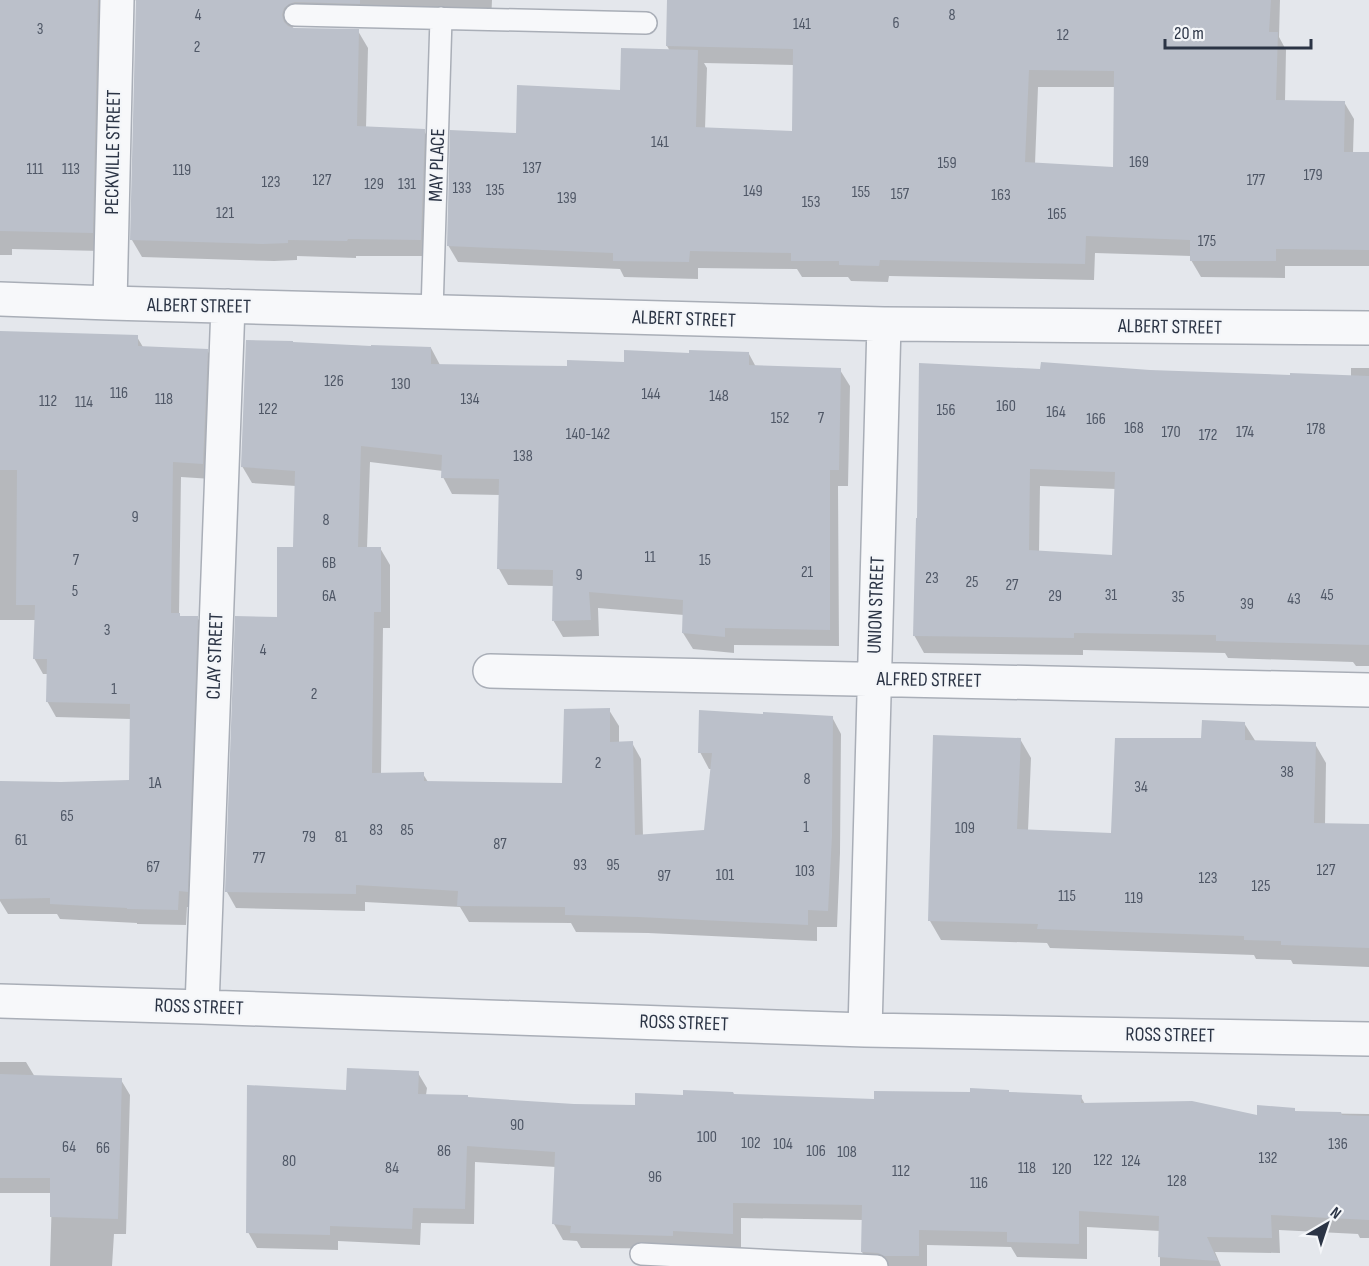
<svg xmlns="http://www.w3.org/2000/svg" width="1369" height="1266" viewBox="0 0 1369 1266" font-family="'Sofia Sans Condensed',sans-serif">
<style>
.shadow{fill:#0003;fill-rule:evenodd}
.building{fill:#bbc0ca;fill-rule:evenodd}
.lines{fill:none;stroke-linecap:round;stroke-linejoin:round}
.service-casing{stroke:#a9aeb7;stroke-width:24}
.minor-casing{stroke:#a9aeb7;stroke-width:36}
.service{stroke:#f7f8fa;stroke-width:21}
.minor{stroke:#f7f8fa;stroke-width:33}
.labels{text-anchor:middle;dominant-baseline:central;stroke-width:4.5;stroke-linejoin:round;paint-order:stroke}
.number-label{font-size:16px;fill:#4f5766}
.street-label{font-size:20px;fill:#2b3445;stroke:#f4f6f9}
</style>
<rect width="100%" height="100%" fill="#e4e7ec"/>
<path class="shadow" d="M0 0H123L102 251 12 249V255H0Z
M135 0H492L491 23 298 21 294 25 292 29 358 31 368 48 366 128 424 131 434 148 430 256H356V258L297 256V260L274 261 142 257 132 240 137 1Z
M668 0H1280L1279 37 1286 50 1285 101 1344 102 1354 119 1353 153H1369V266H1285V278L1201 277 1191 260V256L1095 253 1094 280 889 276 888 282 851 281 848 277H802L797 269 698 268V279L624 277 620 269 458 262 448 245 517 135 622 91 670 51 667 46ZM704 63 794 65 793 133 705 129 707 68ZM1038 87H1115L1114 169 1035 164Z
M0 333 137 337 143 347 207 350 216 366 212 479 181 477 179 616 180 617H197L206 633 196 907H187L186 925 137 924V923L60 919 57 914H8L0 901V782L62 783 130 781 131 719 56 717 47 701 48 674H43L34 658 36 620H0Z
M293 344 431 348 440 365 568 367 625 364 690 355 749 354 756 367 840 370 850 386 848 486H838L839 646 734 645V653L693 649 683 633 684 615 598 608 599 636 563 637 553 620 554 586 508 585 499 569 500 495 452 494 443 477V471L370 462 367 548H380L390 565V628H383L381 774H423L428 782 563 784 609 710 619 726V743H632L641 759 643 836 705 832 712 769H709L700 752 832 717 841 734 840 853 837 927H817V941L648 933 576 932 571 923 469 922 460 907 365 902V911L236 908 227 892 278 618 294 548 296 486 252 483 242 466Z
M1351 368H1369V666H1356L1353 662 1228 658 1225 653 1083 650V655L924 653 914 635 1042 370 1150 371 1291 376H1351ZM1040 486 1116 489 1114 557 1039 552Z
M1244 723 1256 742 1315 744 1326 763 1325 825 1369 826V967L1293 964 1291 960 1256 959 1254 955 1050 948 1047 943 941 940 930 921 1020 739 1031 758 1028 831 1113 834 1203 740Z
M0 1062H26L35 1077 121 1080 130 1095 126 1234H114L112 1266H50L52 1193H0Z
M418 1073 427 1088 426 1095 574 1105 636 1107 734 1096 875 1101 1010 1094 1081 1097 1085 1104 1258 1116 1294 1109 1296 1113 1369 1114V1238H1360L1358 1234 1279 1230 1280 1253 1215 1252 1221 1266H1160V1231L1087 1227V1259L1017 1257 1011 1247 927 1245V1266H870L862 1252 863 1220 741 1218V1249L581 1248 577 1241 563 1240 554 1224 556 1167 475 1162 474 1224 421 1223 420 1245 338 1241V1250L257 1248 248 1232 347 1091Z"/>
<path class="building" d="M0 0H98L93 233 0 231Z
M136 0H360V4L295 2 289 4 284 8 282 15 284 22 288 26 294 28 359 29 357 126 425 129 421 240 348 239 347 241 288 240V243L263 244 130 240Z
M667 0H1271L1269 32H1278L1276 100 1345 101 1344 152H1369V250L1276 249V261H1190V240L1086 236 1085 264 880 260 879 266 839 265V261H791V253L690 251 689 262 613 261V253L447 246 450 130 516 133 517 85 620 90 621 48 698 50 696 127 792 131 793 49 666 46ZM1029 70 1114 71 1113 167 1025 162Z
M0 331 138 335V346L208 349 203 464 173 462 171 613H180V616H198L188 892 179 891 178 910 127 909V908L50 904V898L0 899V781L61 782 129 780 130 704 46 702 47 659H33L35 605H16L17 470H0Z
M246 340 293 341V342L371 346V345L431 347V364L567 366V360L624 362V350L689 353V350L749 352V365L841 368 839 470H830V630L725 628V637L682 633 683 600 589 592 591 620 552 621 553 570 497 569 499 479 441 478 442 455 361 446 358 547H381V612H374L372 773 424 772V781L562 783 564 709 610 708V742L633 741 635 835 704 830 712 753H698L699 710 763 714V712L833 716 832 836 828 911 808 910V925L638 917 565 915V907L457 906 458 891 356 885V894L225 892 235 616 277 617V547H293L295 471 241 467Z
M1041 362 1150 370 1290 375V373L1369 376V645L1216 641V635L1074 633V638L913 636 916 518H917L919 363 1040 369ZM1030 469 1115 472 1112 555 1029 550Z
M1202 720 1245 722V740L1316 742 1314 823 1369 824V948L1281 945V941L1244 940V936L1037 929 1038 924 928 921 933 735 1021 738 1017 829 1111 833 1115 738H1201Z
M347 1068 419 1071 418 1094 468 1095V1097L574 1104 635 1105V1093L683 1095V1090L733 1092 734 1094 874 1099V1091L970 1092V1088L1009 1090V1092L1082 1095 1081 1103 1192 1101 1257 1115V1105L1295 1108V1111L1341 1112 1342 1115 1369 1116V1220L1271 1215 1272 1238 1207 1237 1218 1261 1158 1257 1159 1216 1079 1211V1244L1007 1242V1232L919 1230V1256H884L878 1253 861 1252 862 1205 733 1203V1234L673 1231V1236L570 1233 571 1226 552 1224 555 1152 467 1146 465 1209 413 1208 412 1229 330 1226V1235L246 1233 247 1085 346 1090Z
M0 1074 122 1078 118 1219 50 1217V1178H0Z"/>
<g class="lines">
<defs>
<path id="service" d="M295 15 646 23
M432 312 441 18
M641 1254 877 1266"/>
<path id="minor" d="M0 299 110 303 884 324 1369 328
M110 303 117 0
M490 671 1369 690
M0 1001 202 1007 865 1030 1369 1039
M202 1007 228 306
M865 1030 884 324"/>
</defs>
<use href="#service" class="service-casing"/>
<use href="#minor" class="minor-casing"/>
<use href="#service" class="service"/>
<use href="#minor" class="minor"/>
</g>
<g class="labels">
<g class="number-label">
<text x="198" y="15">4</text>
<text x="952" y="15">8</text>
<text x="896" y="23">6</text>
<text x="802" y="24">141</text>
<text x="40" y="29">3</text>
<text x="1063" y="35">12</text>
<text x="197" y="47">2</text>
<text x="660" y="142">141</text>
<text x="1139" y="162">169</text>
<text x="947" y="163">159</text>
<text x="532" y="168">137</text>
<text x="35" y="169">111</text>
<text x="71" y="169">113</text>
<text x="182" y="170">119</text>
<text x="1313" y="175">179</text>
<text x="322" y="180">127</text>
<text x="1256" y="180">177</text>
<text x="271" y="182">123</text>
<text x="374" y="184">129</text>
<text x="407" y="184">131</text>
<text x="462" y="188">133</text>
<text x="495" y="190">135</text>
<text x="753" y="191">149</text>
<text x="861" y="192">155</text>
<text x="900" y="194">157</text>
<text x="1001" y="195">163</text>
<text x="567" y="198">139</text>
<text x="811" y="202">153</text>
<text x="225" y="213">121</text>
<text x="1057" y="214">165</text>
<text x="1207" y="241">175</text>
<text x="334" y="381">126</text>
<text x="401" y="384">130</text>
<text x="119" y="393">116</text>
<text x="651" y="394">144</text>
<text x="719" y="396">148</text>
<text x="164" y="399">118</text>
<text x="470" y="399">134</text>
<text x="48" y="401">112</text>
<text x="84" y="402">114</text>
<text x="1006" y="406">160</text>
<text x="268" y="409">122</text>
<text x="946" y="410">156</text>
<text x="1056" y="412">164</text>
<text x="780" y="418">152</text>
<text x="821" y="418">7</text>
<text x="1096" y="419">166</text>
<text x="1134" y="428">168</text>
<text x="1316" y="429">178</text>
<text x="1171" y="432">170</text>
<text x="1245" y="432">174</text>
<text x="588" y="434">140-142</text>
<text x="1208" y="435">172</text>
<text x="523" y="456">138</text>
<text x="135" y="517">9</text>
<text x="326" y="520">8</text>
<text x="650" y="557">11</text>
<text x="76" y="560">7</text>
<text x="705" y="560">15</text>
<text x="329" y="563">6B</text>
<text x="807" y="572">21</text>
<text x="579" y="575">9</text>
<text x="932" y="578">23</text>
<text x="972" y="582">25</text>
<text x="1012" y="585">27</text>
<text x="75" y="591">5</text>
<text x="1111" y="595">31</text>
<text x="1327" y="595">45</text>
<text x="329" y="596">6A</text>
<text x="1055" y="596">29</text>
<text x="1178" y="597">35</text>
<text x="1294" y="599">43</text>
<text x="1247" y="604">39</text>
<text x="107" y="630">3</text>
<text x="263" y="650">4</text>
<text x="114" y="689">1</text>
<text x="314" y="694">2</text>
<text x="598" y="763">2</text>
<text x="1287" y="772">38</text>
<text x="807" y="779">8</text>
<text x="155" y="783">1A</text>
<text x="1141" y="787">34</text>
<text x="67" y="816">65</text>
<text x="806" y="827">1</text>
<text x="965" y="828">109</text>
<text x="376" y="830">83</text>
<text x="407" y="830">85</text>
<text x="309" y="837">79</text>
<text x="341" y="837">81</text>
<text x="21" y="840">61</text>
<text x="500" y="844">87</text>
<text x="259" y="858">77</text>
<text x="580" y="865">93</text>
<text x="613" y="865">95</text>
<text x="153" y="867">67</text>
<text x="1326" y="870">127</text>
<text x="805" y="871">103</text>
<text x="725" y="875">101</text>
<text x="664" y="876">97</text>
<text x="1208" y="878">123</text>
<text x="1261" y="886">125</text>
<text x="1067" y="896">115</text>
<text x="1134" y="898">119</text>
<text x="517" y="1125">90</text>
<text x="707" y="1137">100</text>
<text x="751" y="1143">102</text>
<text x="783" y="1144">104</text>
<text x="1338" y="1144">136</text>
<text x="69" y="1147">64</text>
<text x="103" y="1148">66</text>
<text x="444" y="1151">86</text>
<text x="816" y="1151">106</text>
<text x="847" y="1152">108</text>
<text x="1268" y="1158">132</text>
<text x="1103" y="1160">122</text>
<text x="289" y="1161">80</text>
<text x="1131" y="1161">124</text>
<text x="392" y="1168">84</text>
<text x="1027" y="1168">118</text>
<text x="1062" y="1169">120</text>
<text x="901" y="1171">112</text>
<text x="655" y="1177">96</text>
<text x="1177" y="1181">128</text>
<text x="979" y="1183">116</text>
</g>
<g class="street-label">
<text transform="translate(113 152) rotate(-89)">PECKVILLE STREET</text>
<text transform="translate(437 165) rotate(-88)">MAY PLACE</text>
<text transform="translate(199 306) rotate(1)">ALBERT STREET</text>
<text transform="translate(684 319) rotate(2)">ALBERT STREET</text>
<text transform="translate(1170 327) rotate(1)">ALBERT STREET</text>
<text transform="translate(876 605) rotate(-88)">UNION STREET</text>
<text transform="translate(215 656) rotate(-88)">CLAY STREET</text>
<text transform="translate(929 680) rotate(1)">ALFRED STREET</text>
<text transform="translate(199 1007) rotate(2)">ROSS STREET</text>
<text transform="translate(684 1023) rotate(2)">ROSS STREET</text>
<text transform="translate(1170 1035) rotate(1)">ROSS STREET</text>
</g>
</g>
<g transform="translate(1327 1224) rotate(39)" stroke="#f4f6f9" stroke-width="4.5" paint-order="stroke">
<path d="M0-4.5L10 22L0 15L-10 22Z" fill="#2b3445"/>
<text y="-9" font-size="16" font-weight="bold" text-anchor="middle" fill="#2b3445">N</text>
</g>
<path d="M1165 39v9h146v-9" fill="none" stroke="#2b3445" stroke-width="3"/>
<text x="1174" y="39" font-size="18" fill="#2b3445" stroke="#f4f6f9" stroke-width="4.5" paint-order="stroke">20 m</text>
</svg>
